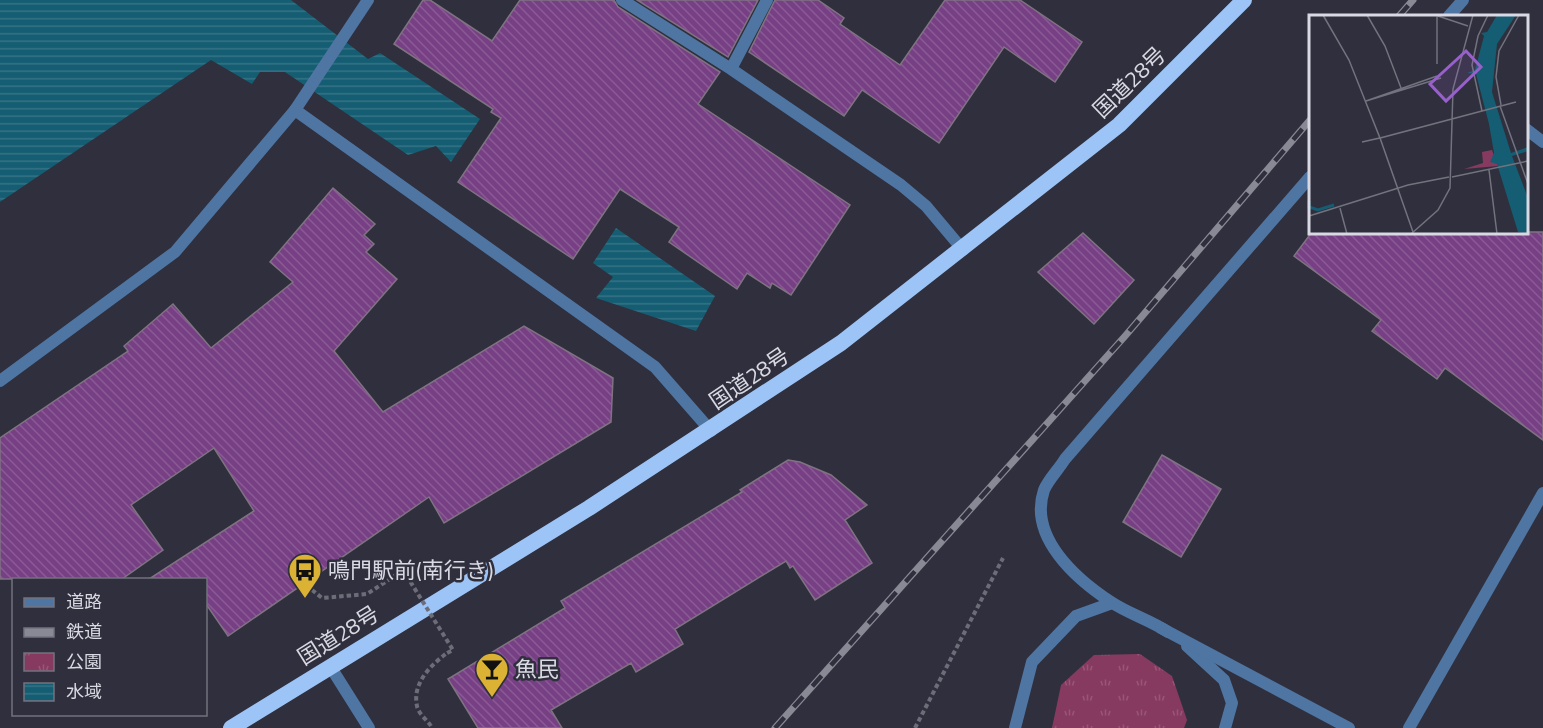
<svg xmlns="http://www.w3.org/2000/svg" width="1543" height="728" viewBox="0 0 1543 728" font-family="'Titillium Web','Noto Sans JP',sans-serif">
<style>
.park{fill:url(#park-tufts)}
.water{fill:url(#water-rules)}
.building{fill:url(#building-back-hatch);stroke:#7f7382;stroke-width:1.5}
.lines{fill:none;stroke-linecap:round;stroke-linejoin:round}
.path{stroke:#6d6d7a;stroke-width:4;stroke-dasharray:4.5 3;stroke-linecap:butt}
.service{stroke:#4f75a2;stroke-width:12}
.minor{stroke:#4f75a2;stroke-width:12}
.tertiary{stroke:#4f75a2;stroke-width:12}
.trunk{stroke:#9cc4f6;stroke-width:16}
.rail-casing{stroke:#898995;stroke-width:7}
.rail{stroke:#2f2f3d;stroke-width:4.5;stroke-dasharray:14;stroke-linecap:butt}
.path-bridge{stroke:#6d6d7a;stroke-width:4;stroke-dasharray:4.5 3;stroke-linecap:butt}
.labels{text-anchor:middle;dominant-baseline:central;stroke-width:5;stroke-linejoin:round;paint-order:stroke}
.street-label{font-size:22px;fill:#d9d9e3;stroke:#2f2f3d}
.poi-label{font-size:22px;fill:#d9d9e3;stroke:#2f2f3d;text-anchor:start}
.inset-river{fill:none;stroke:#155d72;stroke-width:3}
.inset-road{fill:none;stroke:#73737f;stroke-width:1.5}
.view{fill:#9760ca;fill-opacity:0.15;stroke:#9760ca;stroke-width:3}
.inset-edge{fill:none;stroke:#d9d9e3;stroke-width:3}
</style>
<defs>
<pattern id="park-tufts" width="24" height="20" patternUnits="userSpaceOnUse" patternTransform="scale(1.5)"><rect width="24" height="20" fill="#873a5f"/><path d="M3 7l-1-3M5 7V3M7 7l1-3M15 17l-1-3M17 17v-4M19 17l1-3" fill="none" stroke="#975676"/></pattern>
<pattern id="water-rules" width="6" height="5" patternUnits="userSpaceOnUse" patternTransform="scale(1.5)"><rect width="6" height="5" fill="#155d72"/><path d="M0 2.5h6" fill="none" stroke="#367486"/></pattern>
<pattern id="building-back-hatch" width="6" height="6" patternUnits="userSpaceOnUse" patternTransform="scale(1.5)"><rect width="6" height="6" fill="#773f84"/><path d="M-1 5l2 2M0 0l6 6M5-1l2 2" fill="none" stroke="#8a5a95"/></pattern>
</defs>
<rect width="100%" height="100%" fill="#2f2f3d"/>
<path class="park" d="M1140 654 1172 676 1187 720 1184 728H1052L1061 685 1094 655Z"/>
<path class="water" d="M0 0H291L368 59 380 53 480 119 451 162 436 146 408 155 285 72H260L252 84 211 60 0 202Z
M616 228 715 296 696 331 596 298 613 277 593 263Z"/>
<path class="building" d="M423 0H430L492 41 520 0H614L618 7 720 72 698 104 850 205 791 295 772 283 770 288 747 273 737 289 669 242 679 227 620 189 573 259 458 182 501 118 491 112 493 109 394 44Z
M637 0H758L728 57Z
M775 0H818L844 18 840 24 900 65 945 0H1020L1082 42 1055 82 1004 47 939 143 862 90 844 116 749 52Z
M333 188 375 224 364 235 374 244 366 252 397 279 334 351 383 412 524 326 613 378 611 422 444 523 429 497 228 636 206 604V579H149L254 511 214 448 131 505 163 550 122 579H0V438L128 351 124 346 173 304 211 348 293 282 270 262Z
M1312 232H1543V440L1445 368 1437 379 1372 331 1381 320 1294 256Z
M1083 233 1134 280 1094 324 1038 272Z
M1162 455 1221 489 1181 557 1123 522Z
M788 460 800 462 831 475 867 505 845 520 872 563 815 600 793 566 790 568 786 561 675 629 683 644 636 672 631 663 551 710 562 728H478L448 679 565 608 561 601 742 492 740 490Z"/>
<g class="lines">
<path class="path" d="M312 590 322 598 367 594 396 575
M431 726C427 720 418 713 417 706 412 683 431 665 447 653
M915 728 1003 558"/>
<path class="service" d="M330 666 369 728"/>
<path class="minor" d="M622 0 731 69 901 185 926 206 963 250
M1449 16 1463 0
M731 69 767 0
M295 110 655 367 711 431
M1526 129 1543 142
M1168 632C1150 620 1129 614 1111 602 1076 579 1028 537 1044 490 1048 480 1059 469 1065 459L1310 177
M1187 646 1224 680 1232 703 1225 728
M1015 728 1032 662 1076 616 1112 603
M1409 728 1543 493"/>
<path class="tertiary" d="M0 381 175 252 295 110 368 0
M1161 628 1349 728"/>
<path class="trunk" d="M231 728 589 508 841 343 1119 125 1244 0"/>
<defs>
<path id="rail" d="M1399 16 1413 0
M775 728 1126 335 1310 120"/>
</defs>
<use href="#rail" class="rail-casing"/>
<use href="#rail" class="rail"/>
<path class="path-bridge" d="M396 575 403 570 453 650 447 653"/>
</g>
<defs>
<symbol id="bus-pin" viewBox="-11 -11 22 30"><path d="M0 17L-7.5 6A9.5 9.5 0 1 1 7.5 6Z" fill="#dbb233" stroke="#2f2f3d"/><path d="M-5-6H5V4H4V6H2V4H-2V6H-4V4H-5ZM-3.5-4V0h7V-4ZM-3.5 1.2v1.5H-2V1.2ZM2 1.2v1.5H3.5V1.2Z" fill="#111"/></symbol>
<symbol id="bar-pin" viewBox="-11 -11 22 30"><path d="M0 17L-7.5 6A9.5 9.5 0 1 1 7.5 6Z" fill="#dbb233" stroke="#2f2f3d"/><path d="M-6-5H6L.8 .8V4.5H3.5V6h-7V4.5H-.8V.8Z" fill="#111"/></symbol>
</defs>
<g fill-rule="evenodd">
<use href="#bus-pin" x="286" y="551" width="38" height="52"/>
<use href="#bar-pin" x="473" y="650" width="38" height="52"/>
</g>
<g class="labels">
<g class="street-label">
<text transform="translate(1129 82) rotate(-44)">国道28号</text>
<text transform="translate(749 378) rotate(-34)">国道28号</text>
<text transform="translate(338 635) rotate(-32)">国道28号</text>
</g>
<g class="poi-label">
<text x="328" y="570">鳴門駅前(南行き)</text>
<text x="515" y="669">魚民</text>
</g>
</g>
<g transform="translate(1309 15)">
<rect width="219" height="219" fill="#2f2f3d"/>
<path d="M183 135 189 151 155 154 174 148 173 137Z" fill="#873a5f"/>
<path d="M188 0H207L188 29 183 77 202 138 219 132V136L203 141 219 183V219L209 217 188 149 181 147 185 138 180 109 167 59 158 58 166 55 175 21 172 18 178 17Z" fill="#155d72"/>
<path class="inset-river" d="M0 186V192L9 195 25 190"/>
<path class="inset-road" d="M14 0 40 45 71 123 207 87M58 0 76 31 92 73M126 0 159 11M128 49V2M57 86 132 63M57 86 128 61M192 90 187 62 190 36 210 0M191 91 219 169M173 96 163 50 169 21 179 0M53 127 71 123 104 217M180 155 188 219M143 162 219 146M31 193 38 219M0 201 99 170 140 162M102 219 129 195 141 173 144 74 164 0"/>
<path class="view" d="M157 36 172 52 137 86 121 69Z"/>
<rect width="219" height="219" class="inset-edge"/>
</g>
<rect x="12" y="578" width="195" height="138" fill="#2f2f3d" stroke="#73737f" stroke-width="1.5"/>
<rect x="24" y="598" width="30" height="9" fill="#4f75a2" stroke="#73737f" stroke-width="1.5"/>
<text x="66" y="608" font-size="18" fill="#d9d9e3">道路</text>
<rect x="24" y="628" width="30" height="9" fill="#898995" stroke="#73737f" stroke-width="1.5"/>
<text x="66" y="638" font-size="18" fill="#d9d9e3">鉄道</text>
<rect x="24" y="653" width="30" height="18" fill="url(#park-tufts)" stroke="#73737f" stroke-width="1.5"/>
<text x="66" y="668" font-size="18" fill="#d9d9e3">公園</text>
<rect x="24" y="683" width="30" height="18" fill="url(#water-rules)" stroke="#73737f" stroke-width="1.5"/>
<text x="66" y="698" font-size="18" fill="#d9d9e3">水域</text>
</svg>
